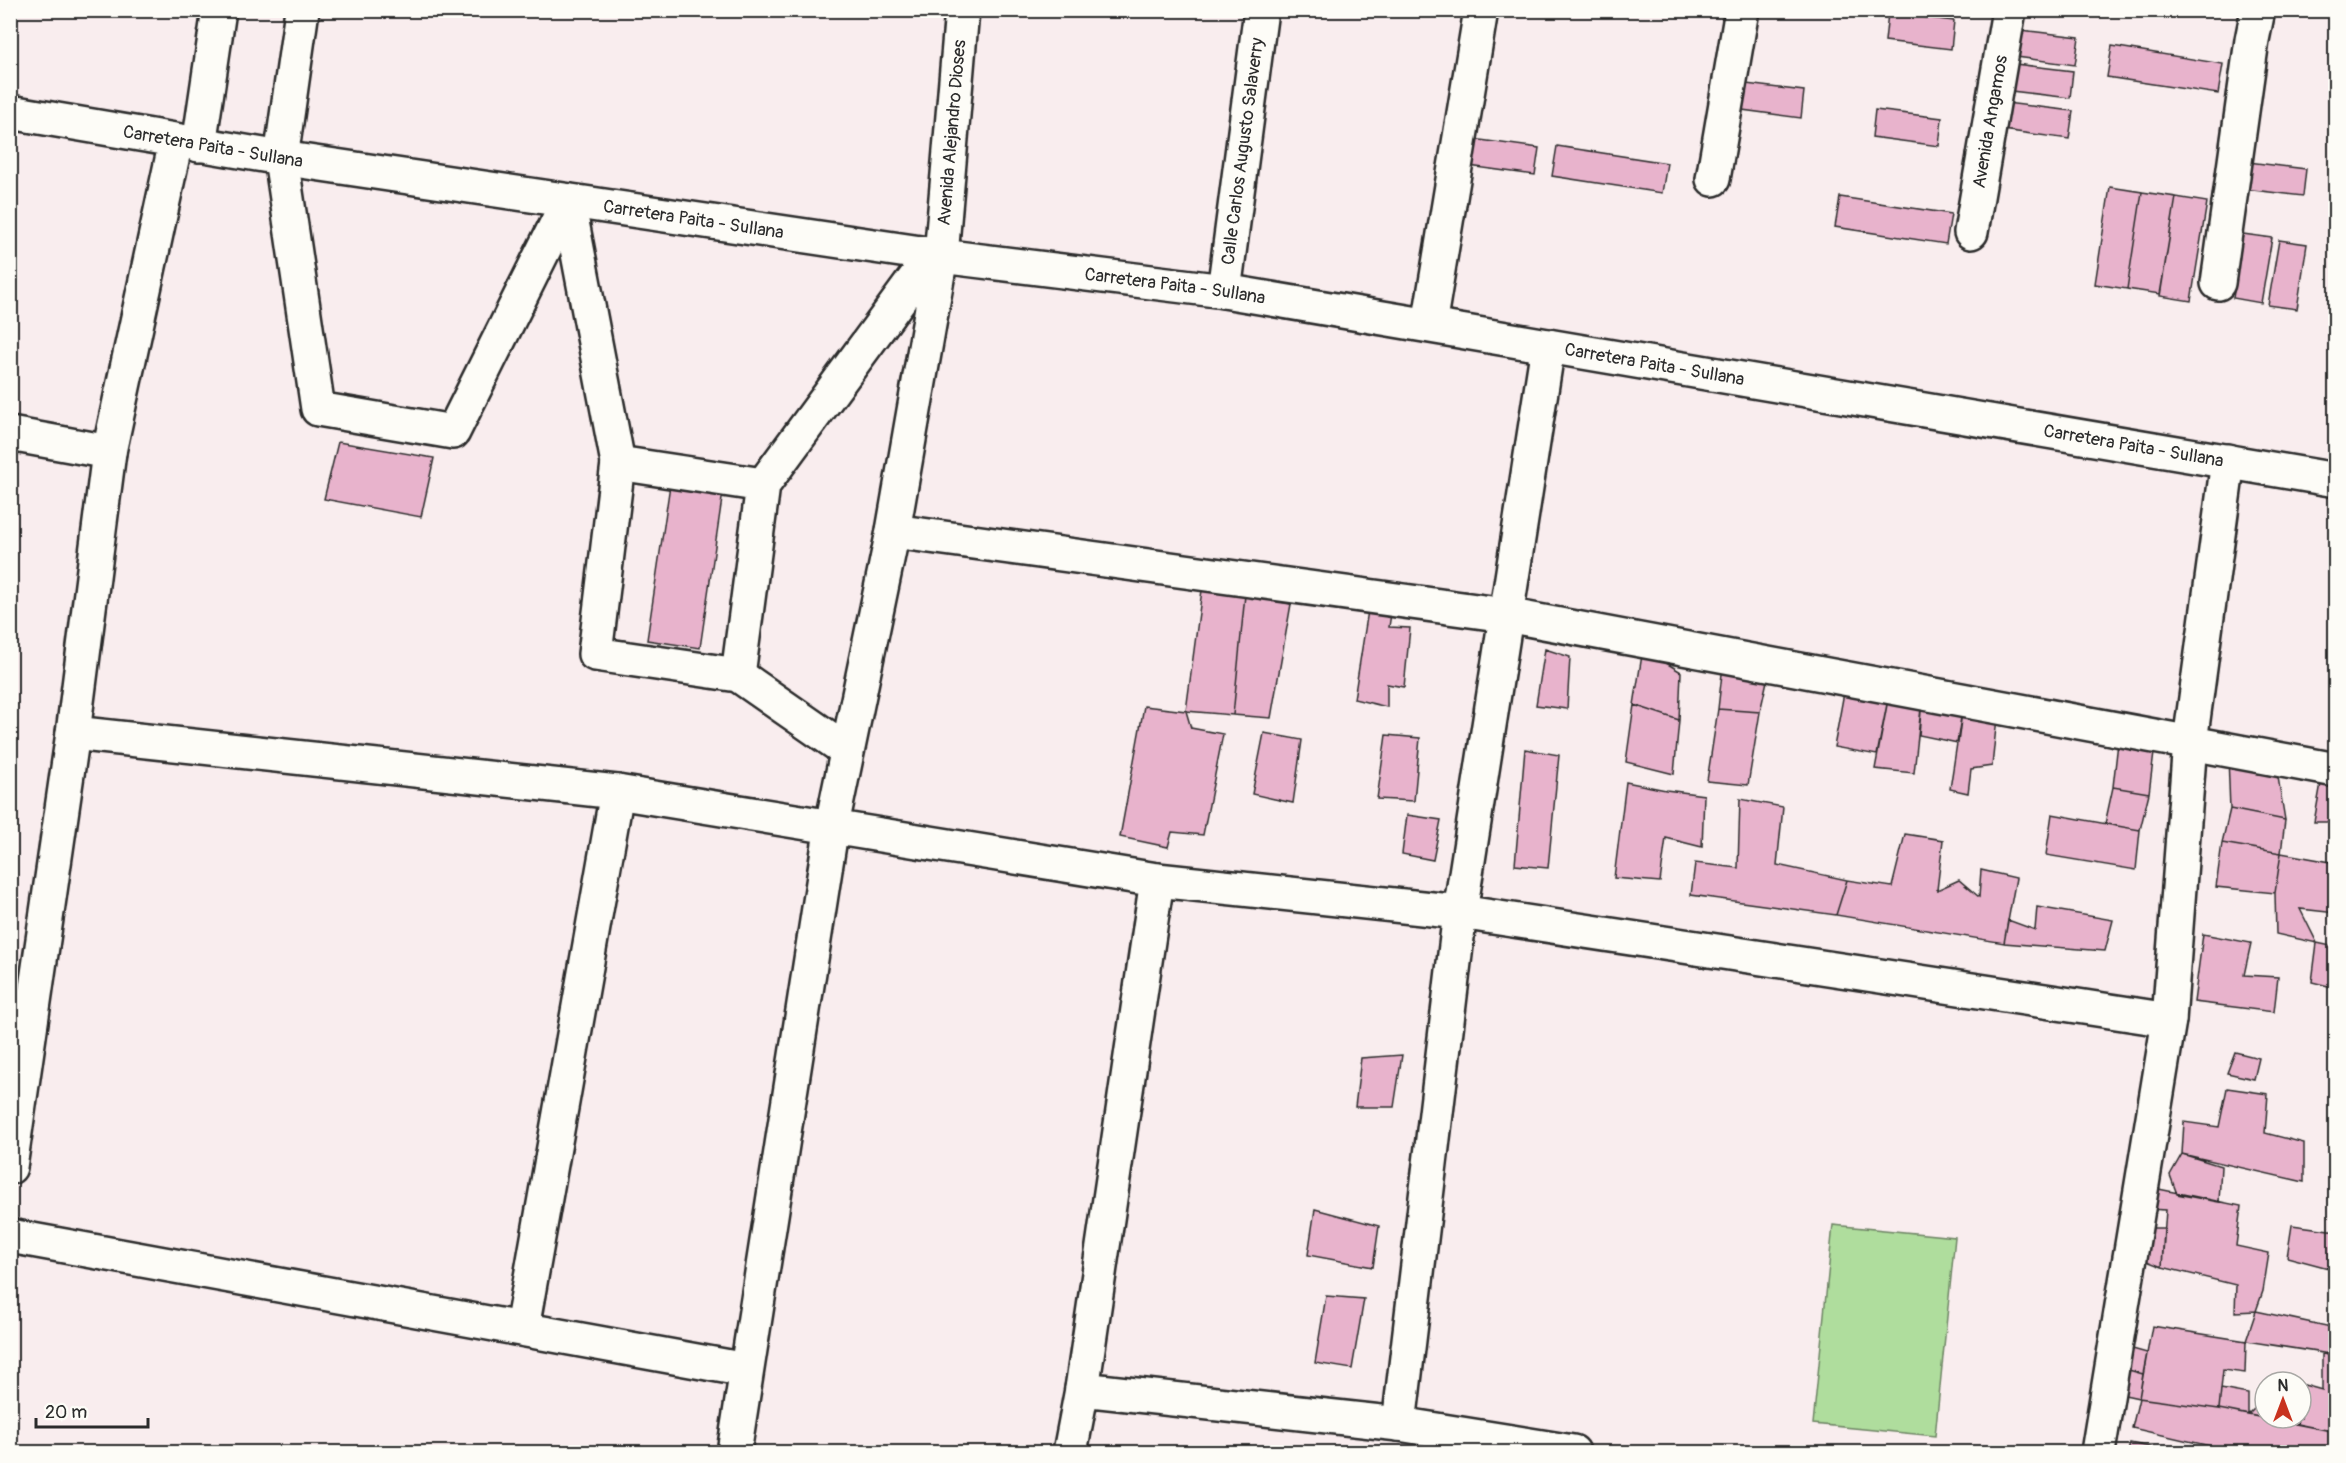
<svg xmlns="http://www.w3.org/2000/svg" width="2346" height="1463" viewBox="0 0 2346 1463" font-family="Pangolin,sans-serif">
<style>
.green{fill:#afdd9d;stroke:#6d8464;stroke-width:1.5}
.building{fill:#e8b3cc;stroke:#2b2b2b;stroke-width:1.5}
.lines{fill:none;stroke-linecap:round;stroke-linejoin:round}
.minor-casing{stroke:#2b2b2b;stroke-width:38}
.major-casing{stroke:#2b2b2b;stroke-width:38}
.minor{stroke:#fdfcf7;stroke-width:33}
.major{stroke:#fdfcf7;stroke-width:33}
.labels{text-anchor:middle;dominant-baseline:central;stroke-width:4.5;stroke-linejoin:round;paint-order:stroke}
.street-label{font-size:18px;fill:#2b2b2b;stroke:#fdfcf7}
</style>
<rect width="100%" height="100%" fill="#f9edee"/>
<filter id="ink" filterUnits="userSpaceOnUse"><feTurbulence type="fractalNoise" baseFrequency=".0167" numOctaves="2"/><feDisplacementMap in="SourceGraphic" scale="12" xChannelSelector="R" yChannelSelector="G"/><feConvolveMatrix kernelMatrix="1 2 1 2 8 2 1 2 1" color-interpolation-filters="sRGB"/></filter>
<g filter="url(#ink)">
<path class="green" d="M1833 1225 1955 1237 1935 1436 1813 1424Z"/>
<path class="building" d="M1888 13 1954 21 1951 49 1885 41Z
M2013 29 2079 37 2075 65 2009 56Z
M2112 46 2223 64 2218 94 2107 77Z
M2007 63 2073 71 2070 98 2003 90Z
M1738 83 1804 91 1801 118 1735 109Z
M2006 103 2073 111 2069 139 2003 130Z
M1875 110 1942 118 1939 146 1872 137Z
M1473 139 1539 148 1535 175 1469 166Z
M1557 146 1667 163 1662 193 1552 176Z
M2240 161 2306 169 2303 196 2236 188Z
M2110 187 2142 192 2127 289 2095 284Z
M2142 192 2176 197 2160 294 2127 289Z
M1840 197 1951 214 1946 244 1835 227Z
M2176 197 2207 202 2191 301 2160 296Z
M2243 234 2272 238 2261 303 2233 298Z
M2279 240 2307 244 2297 309 2268 305Z
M338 442 434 458 421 517 324 499Z
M670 485 723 492 700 648 647 640Z
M1202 590 1245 595 1233 715 1186 711Z
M1245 595 1291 604 1271 718 1233 715Z
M1370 598 1393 601 1389 627 1410 628 1404 687 1387 684V707L1354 699Z
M1545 649 1570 657 1567 709 1536 705Z
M1643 649 1681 672 1679 720 1634 705Z
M1723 665 1769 672 1760 712 1718 709Z
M1845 687 1889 694 1877 755 1834 747Z
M1889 694 1922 699 1914 773 1875 769Z
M1922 699 1963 704 1958 743 1919 735Z
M1963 704 1998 708 1992 766 1971 769 1968 793 1950 789Z
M1634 705 1679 720 1674 774 1626 762Z
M1144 706 1186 711 1191 728 1223 734 1203 835 1172 832 1168 847 1120 837Z
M1718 709 1760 712 1748 785 1707 781Z
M1264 733 1302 740 1293 803 1252 794Z
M2119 734 2155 745 2149 793 2113 787Z
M1386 735 1420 738 1414 801 1377 799Z
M1525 749 1559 755 1548 868 1515 865Z
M2228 757 2276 765 2285 820 2230 809Z
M2323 772 2336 773V822H2314Z
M1626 782 1666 790 1704 795 1702 847 1666 838 1660 882 1614 878Z
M2113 787 2149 793 2140 830 2105 824Z
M1740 799 1783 807 1777 865 1847 880 1836 915 1691 895 1695 863 1738 868Z
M2230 809 2285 820 2281 853 2222 843Z
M2052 814 2140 830 2136 870 2046 855Z
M1407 815 1441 820 1433 860 1402 854Z
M1905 834 1943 840 1937 890 1959 880 1979 897 1981 870 2016 878 2004 943 1836 915 1847 880 1892 887Z
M2222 843 2281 853 2275 893 2216 887Z
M2281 853 2336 863V913L2300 909 2317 943 2276 934 2275 893Z
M2037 907 2113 920 2105 951 2004 943 2008 920 2035 930Z
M2203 934 2251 943 2244 975 2278 977 2274 1012 2194 1002Z
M2317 943 2336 947V988L2312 982Z
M2235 1052 2259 1058 2254 1079 2227 1073Z
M1402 1055 1394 1107H1355L1361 1058Z
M2227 1088 2268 1094 2265 1133 2304 1143V1182L2182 1154 2184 1122 2219 1127Z
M2182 1154 2221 1166 2219 1202 2177 1194 2170 1175Z
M2154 1188 2241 1206 2236 1246 2269 1253 2263 1291 2256 1311 2235 1312 2236 1285 2162 1267 2166 1210 2149 1209Z
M1315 1209 1379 1226 1373 1267 1308 1255Z
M2292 1225 2336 1231V1270L2287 1257Z
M2146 1228H2164L2162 1267 2144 1260Z
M1326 1296 1364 1299 1352 1369 1315 1363Z
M2256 1311 2336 1328V1355L2246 1341Z
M2152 1326 2246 1341 2245 1373 2223 1370 2219 1409 2139 1398Z
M2129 1348 2147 1353 2143 1374 2125 1369Z
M2322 1354 2336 1356V1432L2297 1424 2298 1418H2301L2304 1385 2322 1390Z
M2125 1369 2143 1374 2139 1398 2120 1394Z
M2221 1389 2248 1394V1415L2219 1409Z
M2139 1398 2219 1409 2336 1432V1452H2236L2132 1428Z
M2263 1400H2265V1418H2297V1424L2248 1415Z
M2130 1443 2175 1452H2128Z"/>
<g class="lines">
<defs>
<g id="minor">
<path d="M302 10 281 158 318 409 453 432 568 201"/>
<path d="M199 145 219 10"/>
<path d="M1713 179 1742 10"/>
<path d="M568 201 618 463 595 654 738 675 846 750"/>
<path id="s1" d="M1971 232 2009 10"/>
<path d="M2218 283 2252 40 2258 10"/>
<path id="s2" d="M1224 291 1261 10"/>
<path d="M1429 325 1481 10"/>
<path d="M10 434 109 452"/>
<path d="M618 463 763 485"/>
<path d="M893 531 1506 615 2336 770"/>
<path d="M738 675 763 485 933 254"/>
<path d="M73 733 617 792 1157 880 1460 912 2169 1020"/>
<path d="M10 1167 73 733 109 452 176 141"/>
<path d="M10 1236 746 1370"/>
<path d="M522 1328 617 792"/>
<path d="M1082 1389 1399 1424 1573 1452"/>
<path d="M1399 1424 1460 912 1548 346"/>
<path id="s3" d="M734 1452 832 825 893 531 941 256 962 10"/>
<path d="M1070 1452 1082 1389 1157 880"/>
<path d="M2098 1452 2169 1020 2190 742 2228 461"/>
</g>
<g id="major">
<path id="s4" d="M10 112 281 158 941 256 1224 291 2336 480"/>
</g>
</defs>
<use href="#minor" class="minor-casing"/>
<use href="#major" class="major-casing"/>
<use href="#minor" class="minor"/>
<use href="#major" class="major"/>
</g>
</g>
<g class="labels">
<g class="street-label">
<text stroke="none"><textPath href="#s1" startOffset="112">Avenida Angamos</textPath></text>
<text stroke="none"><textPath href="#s3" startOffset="1338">Avenida Alejandro Dioses</textPath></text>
<text stroke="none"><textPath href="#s4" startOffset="206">Carretera Paita - Sullana</textPath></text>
<text stroke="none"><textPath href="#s2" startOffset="141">Calle Carlos Augusto Salaverry</textPath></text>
<text stroke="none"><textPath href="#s4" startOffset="692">Carretera Paita - Sullana</textPath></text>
<text stroke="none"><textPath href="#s4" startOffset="1178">Carretera Paita - Sullana</textPath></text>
<text stroke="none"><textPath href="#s4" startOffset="1664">Carretera Paita - Sullana</textPath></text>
<text stroke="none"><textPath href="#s4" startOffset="2150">Carretera Paita - Sullana</textPath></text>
</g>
</g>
<rect width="2346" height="1463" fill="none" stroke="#fdfcf7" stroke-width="36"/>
<rect x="18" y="18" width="2310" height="1427" fill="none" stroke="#2b2b2b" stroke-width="2" filter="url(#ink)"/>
<g transform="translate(2283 1400)"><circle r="28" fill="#fdfcf7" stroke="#a9a8a5" stroke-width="1.5"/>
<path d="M0-4.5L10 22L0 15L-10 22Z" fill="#c8321e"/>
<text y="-9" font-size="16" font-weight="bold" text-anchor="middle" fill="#2b2b2b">N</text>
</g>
<path d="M36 1418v9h112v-9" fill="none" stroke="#2b2b2b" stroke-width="3"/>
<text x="45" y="1418" font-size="18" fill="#2b2b2b" stroke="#fdfcf7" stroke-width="4.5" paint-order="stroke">20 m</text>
</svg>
